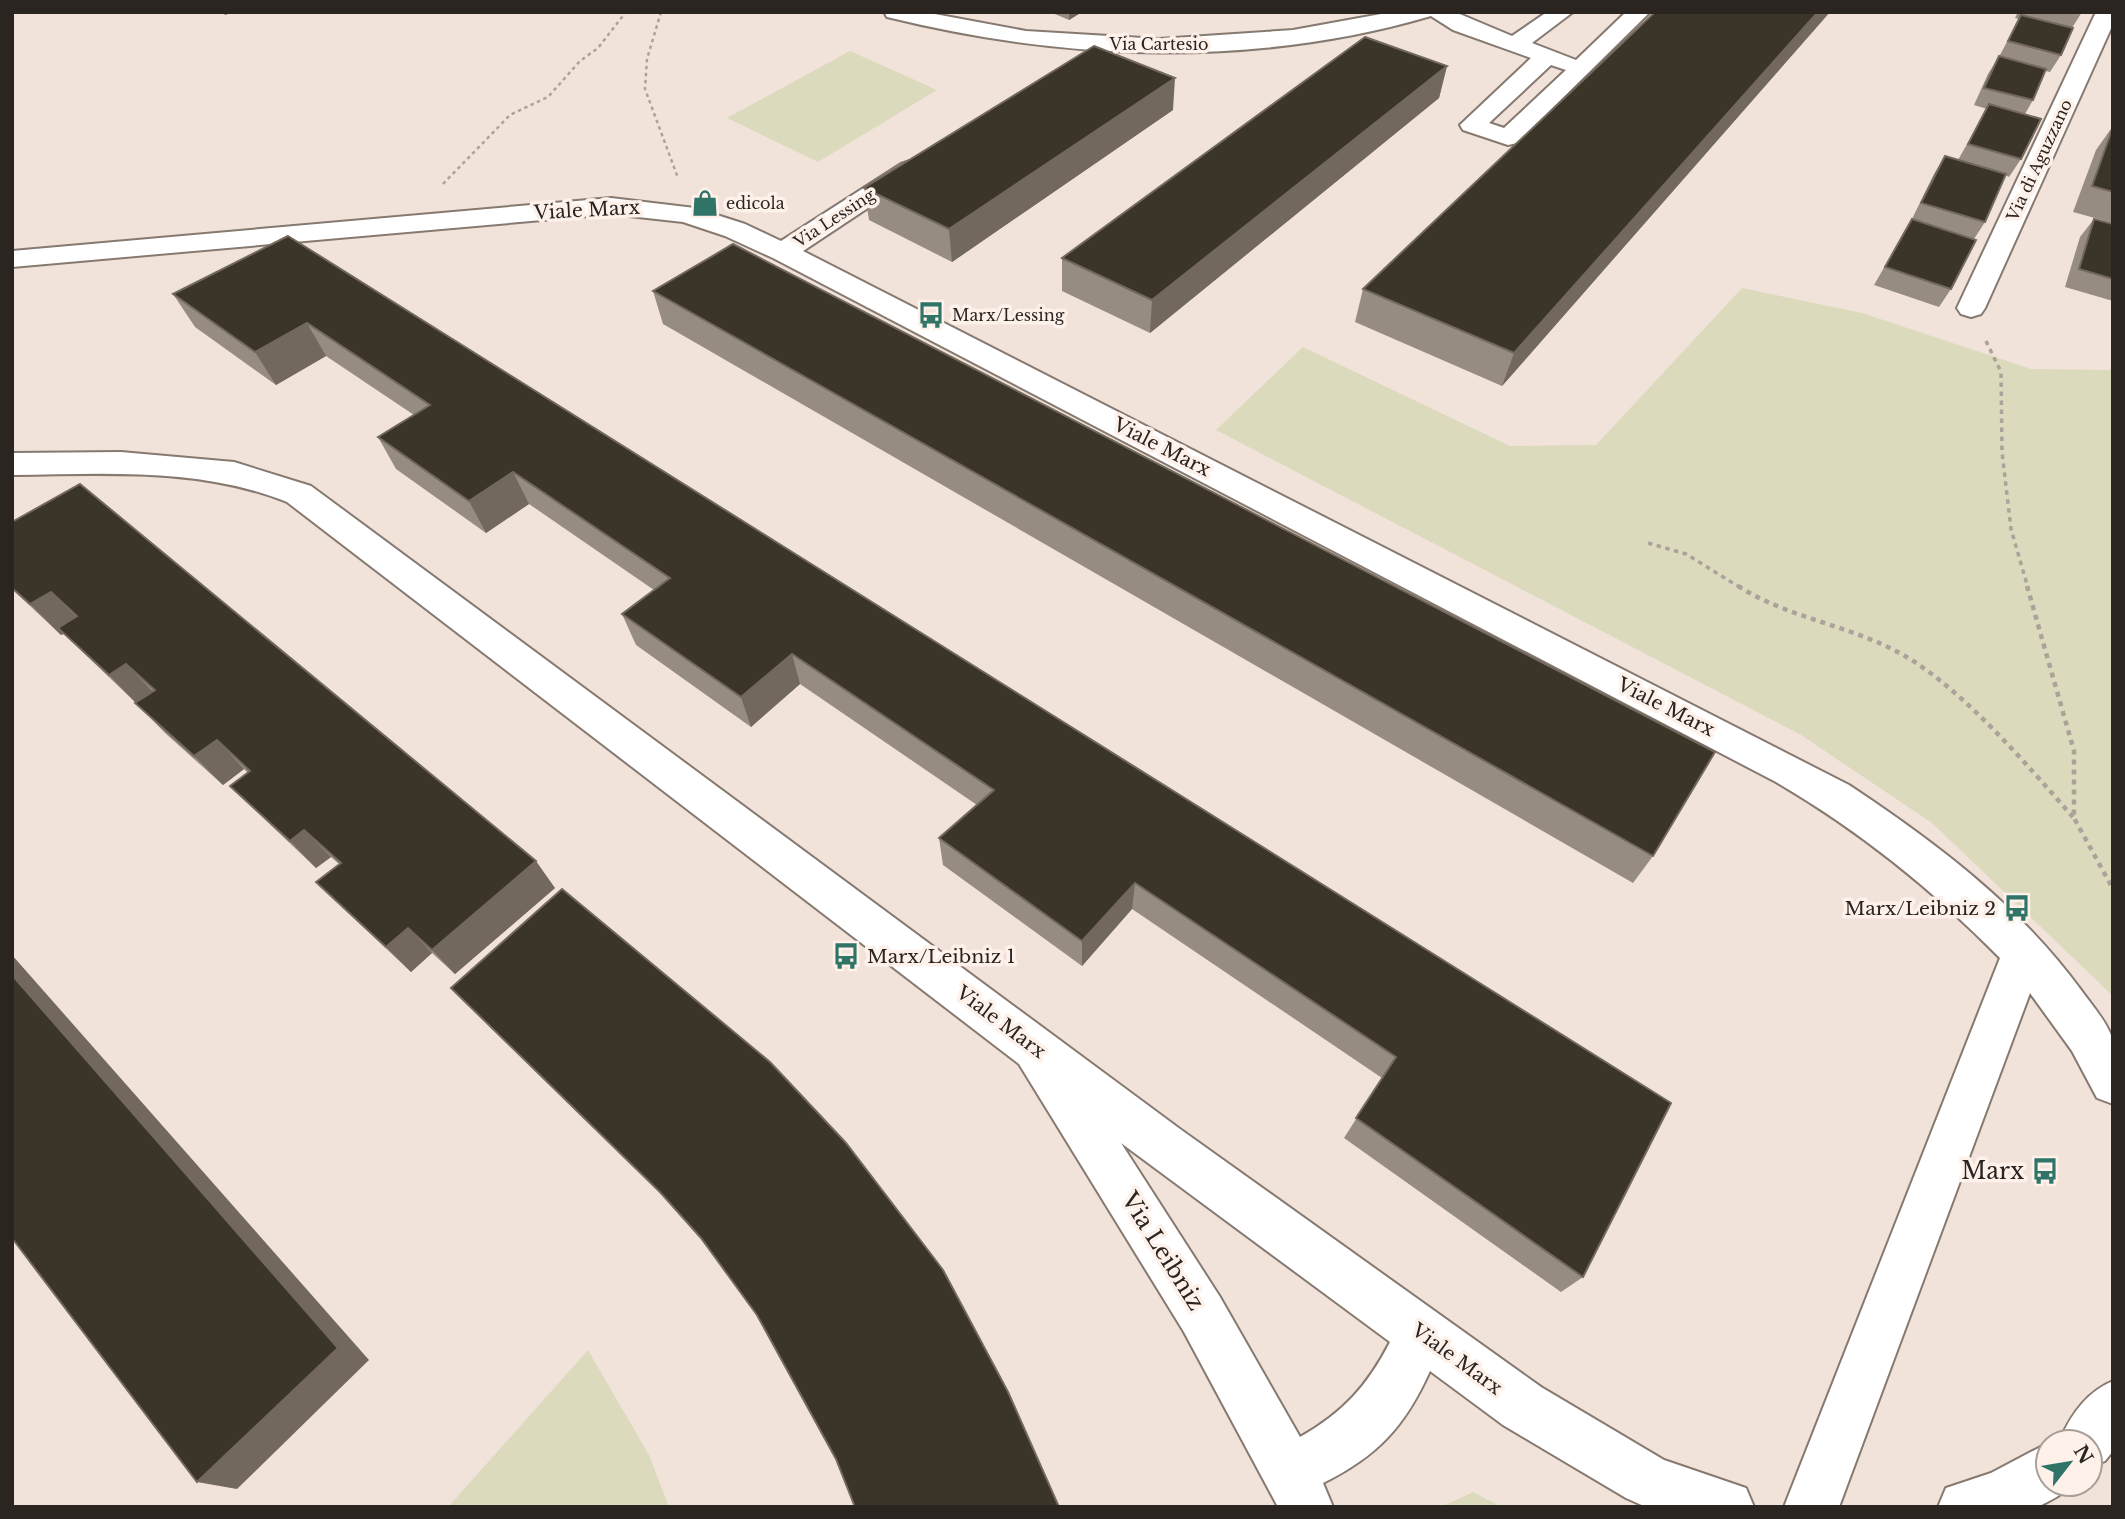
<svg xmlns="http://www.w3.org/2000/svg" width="2125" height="1519" viewBox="0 0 2125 1519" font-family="'Libre Baskerville',serif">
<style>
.green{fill:#dbdabd}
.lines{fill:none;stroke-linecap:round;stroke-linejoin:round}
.minor-casing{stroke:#867970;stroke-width:4}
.path-far2{stroke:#ada29a;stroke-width:2.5;stroke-dasharray:3.5 3.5;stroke-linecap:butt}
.path-far1{stroke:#ada29a;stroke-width:3.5;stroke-dasharray:4.5 4.5;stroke-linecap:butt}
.path{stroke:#ada29a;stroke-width:4.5;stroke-dasharray:5 5;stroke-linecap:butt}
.minor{fill:#fff;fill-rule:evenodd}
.wall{fill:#968c82}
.shaded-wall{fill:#72685e}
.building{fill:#3b3429;stroke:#72685e;stroke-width:2}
.labels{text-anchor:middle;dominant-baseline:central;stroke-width:7;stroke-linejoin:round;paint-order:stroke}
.far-street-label{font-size:16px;fill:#2a2521;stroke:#fdf1e9}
.far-poi-label{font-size:16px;fill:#2a2521;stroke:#fdf1e9;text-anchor:start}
.street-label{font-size:19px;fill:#2a2521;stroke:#fdf1e9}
.poi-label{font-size:19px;fill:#2a2521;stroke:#fdf1e9;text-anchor:end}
.near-poi-label{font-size:23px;fill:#2a2521;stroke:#fdf1e9;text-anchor:end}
.near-street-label{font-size:23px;fill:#2a2521;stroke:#fdf1e9}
</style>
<rect width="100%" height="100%" fill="#f2e3da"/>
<path class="green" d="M850 51 937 90 818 162 727 118Z
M1742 288 1862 313 2031 369 2113 370V996L1932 823 1801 735 1216 430 1303 347 1510 446 1596 445Z
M588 1350 649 1455 669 1507H448Z
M1473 1492 1502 1507H1441Z"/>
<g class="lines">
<defs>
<path id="minor" d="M884 12H924L1026 31 1159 39 1293 30 1392 12H1455L1512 36 1547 12H1573L1532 43 1576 60 1626 12H1650L1517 143 1508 145 1463 130 1460 125 1531 58 1453 30 1431 16C1254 68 1065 61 887 17ZM1551 65 1566 70 1504 128 1489 123Z
M2096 12H2113V24L1985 308 1981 314 1971 317 1961 314 1957 308Z
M910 161 919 164 923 169 919 174 803 251 1849 785C1935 842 2020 906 2081 990 2091 1004 2104 1018 2111 1035 2117 1049 2113 1087 2113 1104L2097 1098 2072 1051 2030 993 1839 1507H1784L2000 958C1932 889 1860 831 1776 782L773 258 725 236 683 222 611 214 12 267V251L611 198 695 208 745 224 781 241 901 164Z
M121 452 234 462 311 486 1180 1129 1541 1387 1664 1460 1746 1488 1754 1507H1646L1626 1498 1503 1425 1430 1371C1405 1426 1378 1456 1323 1483L1333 1507H1278L1184 1332 1019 1064 287 502C200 467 105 474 12 475V453ZM1121 1143 1390 1342C1368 1385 1343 1413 1300 1437L1220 1297Z
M2113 1381V1451L2105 1461 2090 1467V1442H2059C2070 1416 2086 1392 2113 1381Z
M2048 1443V1484H2069C2065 1495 2048 1501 2038 1507H1938L1946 1488 1991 1473Z"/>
</defs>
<use href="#minor" class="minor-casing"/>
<path class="path-far2" d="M661 12 647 59 645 89 678 178
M443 184 510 115 548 97 580 61 598 48 626 12"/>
<path class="path-far1" d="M1986 341 2001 372 2002 452 2011 529 2028 588
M1648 543 1686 554 1741 588"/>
<path class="path" d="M1738 586C1785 616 1841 624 1890 648 1955 679 2025 763 2073 817
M2027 586 2074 751V818L2113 889"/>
<use href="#minor" class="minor"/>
</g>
<path class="wall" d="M1050 12H1082L1069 20Z
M1655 12H1830L1502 386 1355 322 1363 289Z
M2018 12H2082L2072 28 2061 55 2050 72 2045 71 2033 100 2025 114 2021 159 2009 177 2005 175 1985 222 1974 239 1951 289 1939 307 1874 285 1911 221 1934 174 1945 156 1958 160 1987 109 1974 105 1988 74 1999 57 2019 19 2015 18Z
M1447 66 1439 98 1150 333 1062 291V258Z
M1173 110 952 262 869 220 864 188Z
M2113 126V223L2073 212 2096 150Z
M2094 219 2113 224V301L2065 287 2080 237Z
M288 236 1671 1103 1583 1277 1561 1292 1344 1138 1382 1078 1132 909 1082 966 943 865 939 838 977 805 800 684 751 727 636 645 622 614 654 590 529 504 486 533 396 469 378 437 414 415 326 356 276 385 195 327 173 294Z
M653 291 1653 856 1633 883 663 324Z
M12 522 555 888 455 974 432 953 411 972 343 908 316 882 339 864 331 857 316 868 259 814 230 786 248 773 244 769 223 785 165 733 136 703 64 634 61 635 12 589Z
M562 889 836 1459 757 1315 701 1238 669 1202 474 1011 451 988Z"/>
<path class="shaded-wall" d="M223 12H235L225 15Z
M1069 12H1082L1069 20Z
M1818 12H1830L1502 386 1514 353Z
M1447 66 1439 98 1150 333 1152 300Z
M1175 78 1173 110 952 262 949 229Z
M307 323 326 356 276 385 255 352Z
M513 472 529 504 486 533 469 501Z
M51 592 82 623 61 635 30 604Z
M792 654 800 684 751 727 741 697Z
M126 664 156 695 139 706 109 675Z
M217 740 244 769 223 785 194 756Z
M304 830 331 857 316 868 290 841Z
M536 861 555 888 455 974 432 950Z
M1135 883 1132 909 1082 966V941Z
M408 928 432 953 411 972 386 947Z
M12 955 369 1360 237 1489 197 1482 12 975Z"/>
<path class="building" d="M1655 12H1818L1514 353 1363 289Z
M2021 15 2073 28 2061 55 2008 41Z
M1365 37 1447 66 1152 300 1062 258Z
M1094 46 1175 78 949 229 864 188Z
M1999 56 2046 69 2033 100 1984 88Z
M1989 104 2041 119 2021 159 1968 144Z
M2113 127V192L2092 186Z
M1945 156 2006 174 1985 222 1921 203Z
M1912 219 1976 240 1951 289 1885 267Z
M2094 219 2113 224V279L2079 269Z
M288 236 1671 1103 1583 1277 1356 1118 1396 1057 1135 883 1082 941 939 838 994 790 792 654 741 697 622 614 670 578 513 472 469 501 378 437 430 405 307 323 255 352 173 294Z
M733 244 1715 752 1653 856 653 291Z
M80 484 536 861 432 950 408 928 386 947 316 882 341 863 304 830 290 841 230 786 250 771 217 740 194 756 135 703 155 690 126 664 109 675 58 628 77 616 51 592 30 604 12 588V522Z
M562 889 770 1062 846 1143 943 1270 1008 1392 1059 1507H855L836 1459 757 1315 701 1238 660 1192 451 988Z
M12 975 338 1348 197 1482 12 1238Z"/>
<defs>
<symbol id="shop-bare" viewBox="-9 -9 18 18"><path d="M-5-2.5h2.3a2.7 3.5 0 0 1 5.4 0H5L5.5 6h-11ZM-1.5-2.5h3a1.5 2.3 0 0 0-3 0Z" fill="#307468" stroke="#fdf1e9" stroke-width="2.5" paint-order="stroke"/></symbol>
<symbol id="bus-bare" viewBox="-9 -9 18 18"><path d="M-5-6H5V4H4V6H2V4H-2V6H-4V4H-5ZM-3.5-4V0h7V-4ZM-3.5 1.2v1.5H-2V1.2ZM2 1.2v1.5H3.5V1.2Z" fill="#307468" stroke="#fdf1e9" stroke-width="2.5" paint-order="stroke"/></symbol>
</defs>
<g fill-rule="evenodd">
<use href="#shop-bare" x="686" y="184" width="38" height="38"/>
<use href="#bus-bare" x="912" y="296" width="38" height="38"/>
<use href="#bus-bare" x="1998" y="889" width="38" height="38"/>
<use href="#bus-bare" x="827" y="937" width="38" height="38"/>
<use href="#bus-bare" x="2026" y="1152" width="38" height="38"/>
</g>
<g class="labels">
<g class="far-street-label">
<text x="1159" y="44">Via Cartesio</text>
<text transform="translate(2039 160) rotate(-65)">Via di Aguzzano</text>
<text transform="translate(834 218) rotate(-33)">Via Lessing</text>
</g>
<g class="far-poi-label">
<text x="726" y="203">edicola</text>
<text x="952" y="315">Marx/Lessing</text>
</g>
<g class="street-label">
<text transform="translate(587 210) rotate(-3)">Viale Marx</text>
<text transform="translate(1162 447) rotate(27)">Viale Marx</text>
<text transform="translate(1666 707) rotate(27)">Viale Marx</text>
<text transform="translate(1001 1022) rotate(37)">Viale Marx</text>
<text transform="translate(1457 1359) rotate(36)">Viale Marx</text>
</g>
<g class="poi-label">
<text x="1996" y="908">Marx/Leibniz 2</text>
<text x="867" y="956" text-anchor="start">Marx/Leibniz 1</text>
</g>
<g class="near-poi-label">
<text x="2024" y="1171">Marx</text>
</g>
<g class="near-street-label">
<text transform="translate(1163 1251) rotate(58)">Via Leibniz</text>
</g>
</g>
<rect width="2125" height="1519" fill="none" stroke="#2a2521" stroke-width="28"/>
<g transform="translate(2069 1463) rotate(59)"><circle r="33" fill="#fdf1e9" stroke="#a99f99" stroke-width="2"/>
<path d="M0-5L12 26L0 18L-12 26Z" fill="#307468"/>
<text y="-10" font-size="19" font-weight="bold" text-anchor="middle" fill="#2a2521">N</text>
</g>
</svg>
